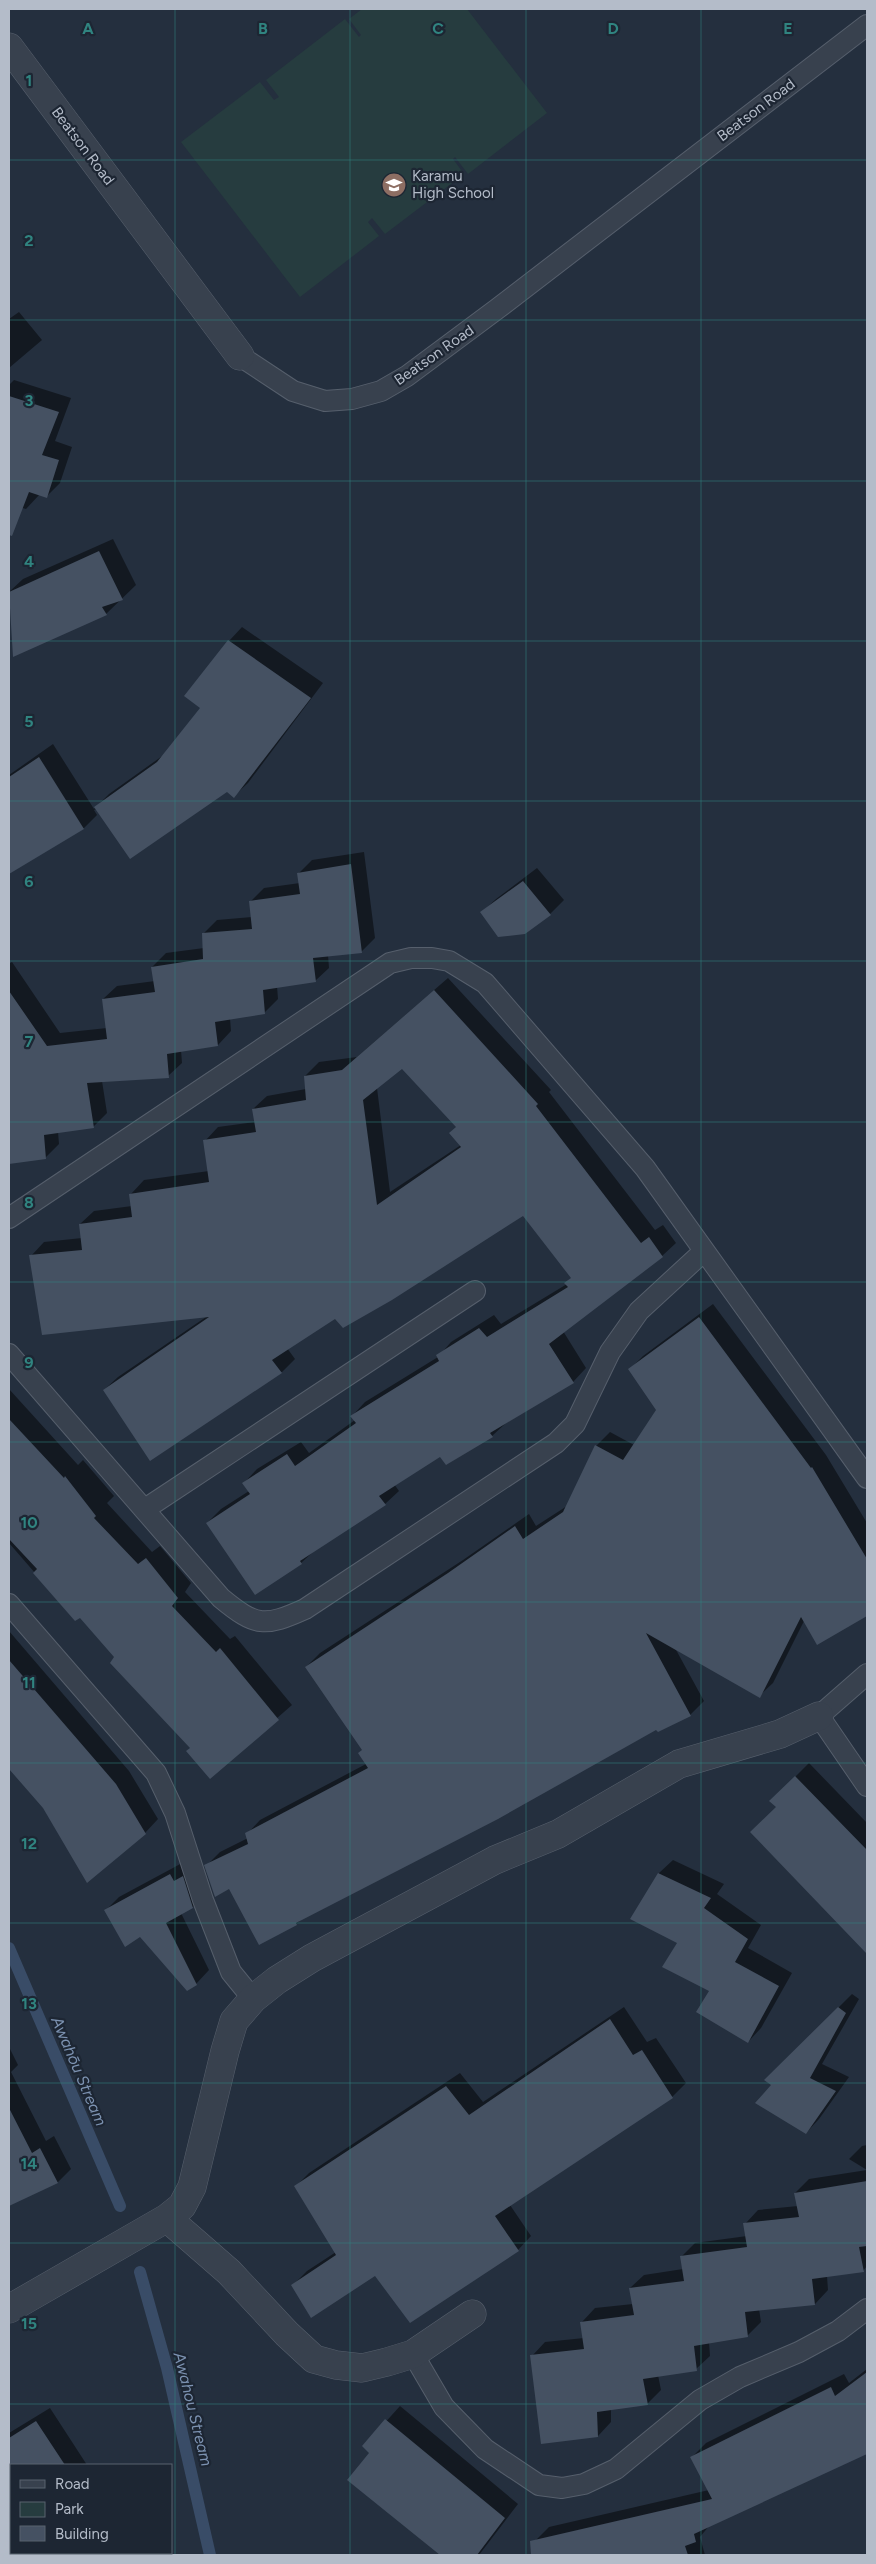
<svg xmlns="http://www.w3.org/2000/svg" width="876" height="2564" viewBox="0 0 876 2564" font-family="Figtree,sans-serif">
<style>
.park{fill:#263c3f}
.shadow{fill:#0007;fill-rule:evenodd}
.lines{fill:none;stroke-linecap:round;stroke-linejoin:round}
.stream{stroke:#394c67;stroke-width:12}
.building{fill:#455162;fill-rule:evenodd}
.service-casing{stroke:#565f6c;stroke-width:22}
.minor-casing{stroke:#565f6c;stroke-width:29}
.service{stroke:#38414e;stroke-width:20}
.minor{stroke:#38414e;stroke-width:28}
.grid{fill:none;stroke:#308480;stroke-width:1;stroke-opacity:0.55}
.labels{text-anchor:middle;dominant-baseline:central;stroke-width:4.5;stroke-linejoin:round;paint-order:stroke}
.street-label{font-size:15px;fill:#b4bcc9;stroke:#1d2633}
.poi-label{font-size:15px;fill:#b4bcc9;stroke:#1d2633;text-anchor:start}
.water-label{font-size:16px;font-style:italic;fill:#7c92b1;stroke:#1d2633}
.grid-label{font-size:16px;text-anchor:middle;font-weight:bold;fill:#308480;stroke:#1d2633;stroke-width:4.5;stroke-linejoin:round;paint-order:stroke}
</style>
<rect width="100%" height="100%" fill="#242f3e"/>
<path class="park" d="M362 9H467L547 113 468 174 455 157 453 159 464 174 385 234 372 218 368 222 379 236 300 297 181 142 260 82 274 100 279 97 266 80 345 19 359 37 361 35 349 19Z"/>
<path class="shadow" d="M19 312 42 340 9 368V319Z
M14 380 71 398 55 441 72 447 60 483 47 496 40 494 26 509 9 504V385Z
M113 539 136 585 106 614 15 655 9 592 23 579Z
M242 627 323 683 248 783 234 796 227 790 96 809 94 810 97 815 84 828 9 872V809L12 807 9 801V775L53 744 94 809 109 794 165 754 202 708 229 641Z
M364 852 375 938 361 952 328 955 329 968 315 981 277 986 278 999 264 1013 230 1018 231 1031 218 1045 181 1050 182 1063 168 1076 102 1081 107 1113 93 1127 58 1132 59 1144 45 1158 9 1163V964L12 962 60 1033 107 1028 103 999 117 986 155 981 152 967 166 953 204 948 203 934 217 920 252 917 251 901 264 888 300 883 299 873 312 860Z
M537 868 564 900 550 914 482 912 496 899Z
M448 978 551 1090 549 1092 655 1230 663 1225 676 1243 662 1256 563 1331 586 1368 573 1382 506 1423 492 1436 447 1464 440 1455 394 1484 399 1491 385 1504 314 1551 301 1563 207 1523 221 1509 249 1491 244 1483 257 1469 301 1442 309 1453 355 1420 352 1416 365 1402 438 1357 451 1342 494 1315 501 1324 567 1284 572 1277 523 1214 335 1318 287 1348 295 1359 282 1372 104 1390 118 1377 206 1317 31 1256 44 1242 82 1238 80 1224 94 1211 132 1206 131 1194 144 1180 209 1171 205 1141 218 1127 255 1122 253 1109 267 1096 306 1089 305 1076 319 1062 357 1057ZM402 1067 457 1127 461 1145 390 1192 377 1088Z
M713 1304 826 1455 867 1523V1615L817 1644 804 1621 773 1683 759 1696 675 1648 704 1701 690 1715 657 1728 303 1918 296 1924 230 1888 206 1866 220 1852 248 1838 247 1834 260 1820 366 1764 363 1749 306 1667 320 1653 463 1560 529 1514 536 1526 567 1506 596 1446 610 1432 634 1445 657 1410 630 1369 643 1356Z
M9 1389 78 1465 83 1460 114 1496 107 1503 152 1552 160 1546 191 1583 185 1592 230 1639 235 1636 292 1705 210 1777 192 1748 116 1657 80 1617 75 1619 9 1543Z
M9 1631 129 1771 158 1819 145 1833 44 1807 9 1767Z
M809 1763 867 1823V1952L752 1832 777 1807 785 1787Z
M673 1860 724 1884 717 1894 761 1925 748 1948 792 1973 761 2028 748 2042 679 1943 632 1919 659 1873Z
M184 1862 206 1893 193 1907 181 1913 209 1970 196 1984 140 1936 105 1911 119 1897Z
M852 1994 859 1999 822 2064 849 2077 819 2119 806 2133 773 2084 766 2080Z
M624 2007 647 2042 656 2038 686 2083 672 2097 510 2205 531 2236 518 2250 375 2275 293 2285 307 2271 336 2252 296 2186 309 2173 460 2073 483 2102Z
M9 2047 18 2065 11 2072 46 2141 54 2136 71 2169 58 2182 9 2204Z
M867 2145V2266L863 2271 827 2276 828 2290 815 2304 759 2309 761 2322 748 2335 709 2342 710 2356 696 2369 658 2375 661 2390 647 2404 611 2409V2422L598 2436 532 2356 545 2342 584 2338 582 2322 595 2308 633 2304 630 2288 644 2275 683 2269 681 2257 695 2243 747 2236 745 2224 758 2210 798 2206 795 2193 809 2179 867 2170 849 2159 862 2146Z
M867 2369V2453L709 2526 700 2537 705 2555H538L535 2541 549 2527 709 2490 692 2457 706 2443 844 2374 849 2383Z
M400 2406 518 2504 479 2555H442L348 2480 371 2453 364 2446Z
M50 2408 87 2465H11V2546L9 2548V2433Z"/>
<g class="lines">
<path class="stream" d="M9 1948 120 2206
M140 2272 167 2368 210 2555"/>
</g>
<path class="building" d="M9 396 59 412 42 455 59 460 47 498 29 492 12 536 9 535Z
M99 551 123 600 102 607 107 615 13 657 9 592Z
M228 640 311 698 234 798 227 792 130 859 94 807 157 762 200 708 184 696Z
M39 757 84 829 9 874V777Z
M351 864 362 953 313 958 316 982 263 990 265 1014 215 1022 218 1046 167 1054 169 1078 87 1083 94 1128 44 1135 46 1159 9 1164V991L47 1046 107 1039 102 999 155 992 151 967 203 959 202 933 252 929 249 901 300 894 297 873Z
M523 881 551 915 525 934 498 937 480 912Z
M434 990 538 1104 536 1106 641 1243 649 1237 663 1257 549 1344 574 1383 490 1433 493 1437 446 1465 440 1457 379 1496 386 1505 300 1561 302 1564 255 1595 206 1523 250 1494 242 1483 287 1454 295 1466 356 1423 350 1416 439 1361 436 1355 479 1328 487 1337 568 1287 564 1283 571 1278 523 1216 392 1300 343 1328 335 1319 272 1360 282 1373 150 1461 103 1390 209 1317 42 1335 29 1255 82 1250 79 1224 132 1217 129 1194 209 1182 203 1140 256 1132 252 1109 306 1100 304 1076 342 1070ZM402 1069 456 1127 449 1133 461 1147 377 1205 363 1100Z
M699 1317 811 1468 812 1467 867 1559V1616L817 1645 801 1617 760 1698 646 1633 691 1716 658 1732 656 1730 498 1819 296 1923 297 1925 259 1945 229 1889 215 1897 204 1865 248 1844 245 1833 368 1768 358 1753 362 1750 305 1667 448 1573 515 1526 523 1539 563 1512 595 1445 623 1460 656 1410 628 1369Z
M9 1419 64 1478 65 1476 96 1516 94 1518 138 1564 146 1558 178 1598 172 1606 216 1652 220 1648 279 1720 210 1779 186 1751 190 1748 110 1663 114 1657 80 1618 75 1621 33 1573 37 1569 9 1539Z
M9 1660 116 1784 146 1834 87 1883 43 1808 9 1769Z
M795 1776 867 1850V1954L750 1832 776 1807 769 1801Z
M658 1873 711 1898 704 1908 748 1939 735 1962 779 1986 748 2043 696 2012 709 1991 662 1967 677 1943 630 1919Z
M170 1874 174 1881 183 1876 193 1908 166 1923 197 1985 187 1991 140 1937 125 1947 104 1910Z
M838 2007 846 2013 810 2078 836 2091 806 2134 755 2103 771 2085 764 2080Z
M610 2019 633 2055 642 2050 673 2098 495 2216 519 2251 410 2323 375 2276 311 2318 291 2285 336 2255 294 2186 446 2086 469 2115Z
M9 2108 32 2153 40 2148 58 2183 9 2206Z
M867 2181V2246L859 2247 864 2272 812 2279 815 2305 745 2312 748 2337 694 2346 697 2371 643 2379 648 2405 597 2412 598 2437 541 2444 530 2355 584 2349 580 2322 634 2315 629 2288 684 2281 680 2256 747 2247 743 2223 799 2217 794 2193Z
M867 2372V2454L694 2534 696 2542 685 2546 688 2555H531L530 2541 712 2499 690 2457 831 2387 835 2396Z
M385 2419 505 2518 477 2555H440L347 2480 369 2453 362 2446Z
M36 2421 65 2465H9V2438Z"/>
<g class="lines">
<defs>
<path id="service" d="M240 356 293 391 325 401 352 399 381 391 407 376 497 309 867 25
M9 1218 390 963 411 958H432L449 961 485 983 645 1168 867 1478
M9 1354 221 1598C256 1627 265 1627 305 1609L556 1443 575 1424 610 1352 639 1311 703 1252
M145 1509 475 1291
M9 1604 156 1773 175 1813 203 1900 231 1972 253 1999
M867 1674 819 1716 867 1786
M413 2354 444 2407 485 2449 539 2485 562 2488 584 2484 616 2469 700 2400 740 2377 799 2352 838 2331 867 2309"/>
<path id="minor" d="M9 47 240 356
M167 2218 229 2272 287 2334 314 2359 336 2365 362 2368 387 2362 413 2354 472 2314
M9 2309 167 2218 182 2206 192 2187 225 2051 234 2021 253 1999 277 1980 312 1958 495 1860 558 1834 679 1764 780 1734 819 1716"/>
</defs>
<use href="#service" class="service-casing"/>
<use href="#minor" class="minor-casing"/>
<use href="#service" class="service"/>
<use href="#minor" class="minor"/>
</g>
<path class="grid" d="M175 9V2555M350 9V2555M526 9V2555M701 9V2555M9 160H867M9 320H867M9 481H867M9 641H867M9 801H867M9 961H867M9 1122H867M9 1282H867M9 1442H867M9 1602H867M9 1763H867M9 1923H867M9 2083H867M9 2243H867M9 2404H867"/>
<defs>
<symbol id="school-disc" viewBox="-11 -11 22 22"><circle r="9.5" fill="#8d6e63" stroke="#1d2633"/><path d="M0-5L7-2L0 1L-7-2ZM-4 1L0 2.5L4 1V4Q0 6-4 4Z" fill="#fff"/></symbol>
</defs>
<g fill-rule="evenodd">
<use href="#school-disc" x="380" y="171" width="28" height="28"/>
</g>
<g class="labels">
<g class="street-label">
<text transform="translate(756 110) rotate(-37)">Beatson Road</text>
<text transform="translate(83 146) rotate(53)">Beatson Road</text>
<text transform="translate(434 355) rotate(-35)">Beatson Road</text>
</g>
<g class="poi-label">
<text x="412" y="176">Karamu<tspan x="412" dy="17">High School</tspan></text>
</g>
<g class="water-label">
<text transform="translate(79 2071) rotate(67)">Awahōu Stream</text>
<text transform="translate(193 2409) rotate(76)">Awahou Stream</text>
</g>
</g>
<g class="grid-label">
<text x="88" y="34">A</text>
<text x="263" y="34">B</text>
<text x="438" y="34">C</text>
<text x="613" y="34">D</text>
<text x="788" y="34">E</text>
<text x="29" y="86">1</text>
<text x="29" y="246">2</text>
<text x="29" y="406">3</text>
<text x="29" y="567">4</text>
<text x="29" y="727">5</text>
<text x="29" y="887">6</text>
<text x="29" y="1047">7</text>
<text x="29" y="1208">8</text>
<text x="29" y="1368">9</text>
<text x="29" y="1528">10</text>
<text x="29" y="1688">11</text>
<text x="29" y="1849">12</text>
<text x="29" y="2009">13</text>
<text x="29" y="2169">14</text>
<text x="29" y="2329">15</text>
</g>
<rect width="876" height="2564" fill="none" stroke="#b4bcc9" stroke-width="20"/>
<rect x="10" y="2464" width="162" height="90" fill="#1d2633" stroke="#59626f"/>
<rect x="20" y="2480" width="25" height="8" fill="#38414e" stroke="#59626f"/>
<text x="55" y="2489" font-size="15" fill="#b4bcc9">Road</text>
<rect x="20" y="2502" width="25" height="15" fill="#263c3f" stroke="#59626f"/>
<text x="55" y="2514" font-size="15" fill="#b4bcc9">Park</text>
<rect x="20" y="2526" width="25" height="15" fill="#455162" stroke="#59626f"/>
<text x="55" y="2539" font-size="15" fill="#b4bcc9">Building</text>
</svg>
